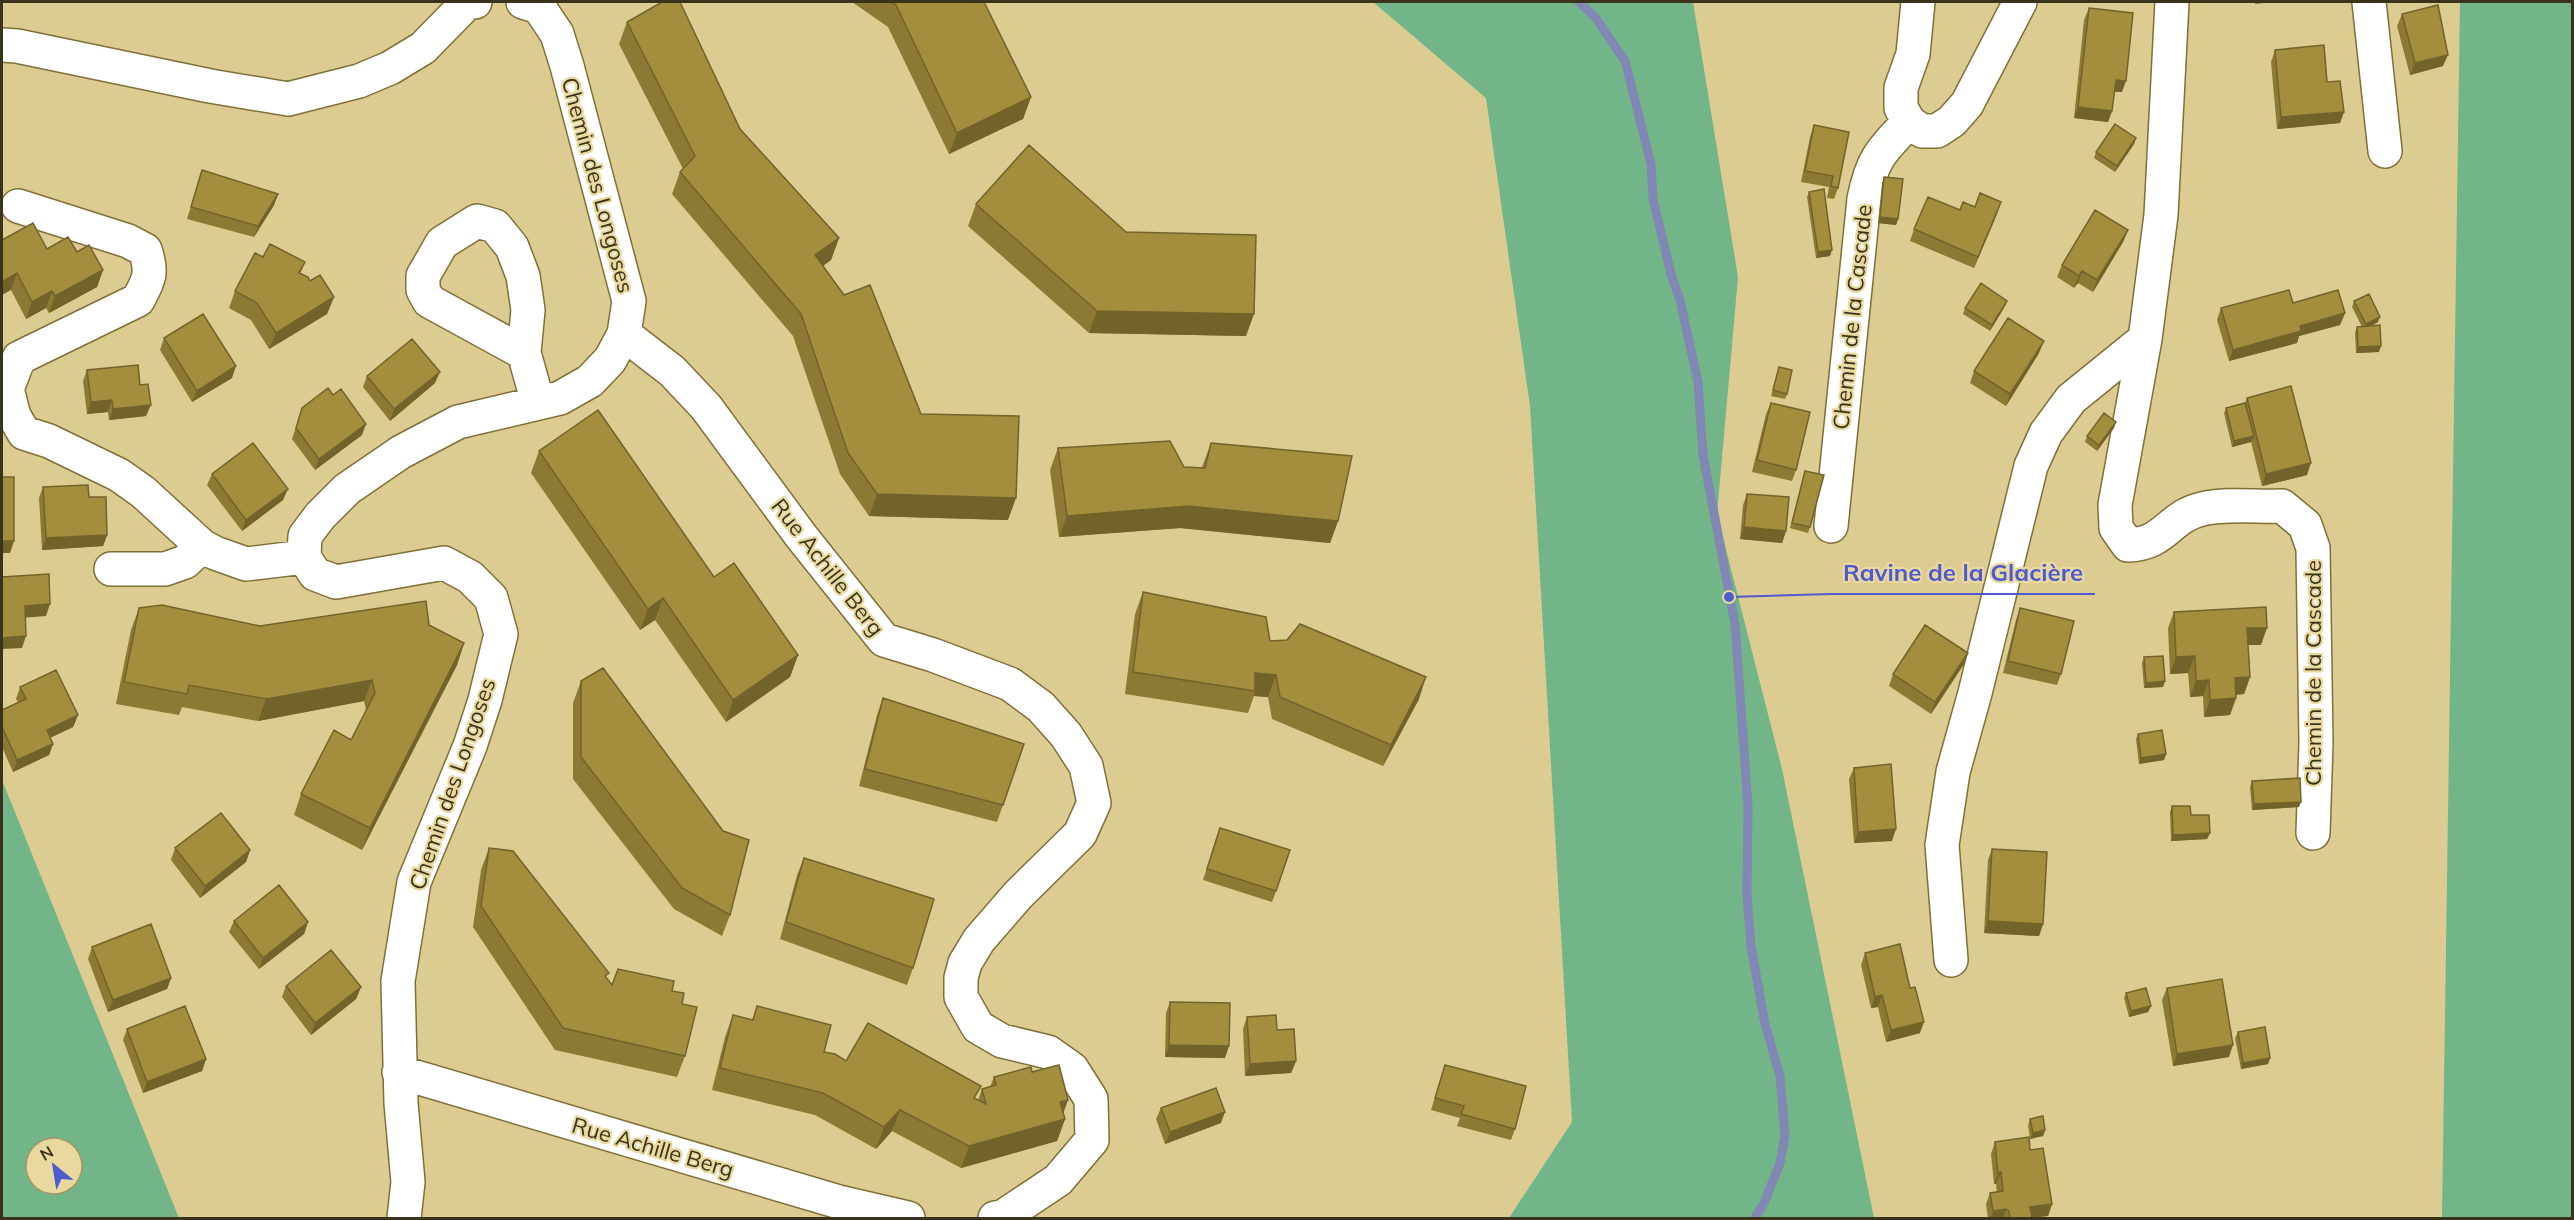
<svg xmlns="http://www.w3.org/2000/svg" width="2574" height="1220" viewBox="0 0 2574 1220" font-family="Mulish,sans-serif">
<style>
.green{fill:#72b589;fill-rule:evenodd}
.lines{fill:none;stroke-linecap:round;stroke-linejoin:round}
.stream{stroke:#8088b3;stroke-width:9}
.minor-casing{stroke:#7f7038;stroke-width:36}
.minor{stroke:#fff;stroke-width:33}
.wall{fill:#8c7a34}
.shaded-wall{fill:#72632b}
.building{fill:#a38e3d;stroke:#72632b;stroke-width:1.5}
.labels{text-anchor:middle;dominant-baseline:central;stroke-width:4.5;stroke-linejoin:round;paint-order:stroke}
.street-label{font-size:22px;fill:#3a331b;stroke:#e9d99e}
.leader{fill:none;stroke:#4f5ad0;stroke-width:2}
.callout-dot{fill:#4f5ad0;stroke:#e9d99e;stroke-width:2}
.callout-label{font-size:24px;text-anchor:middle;font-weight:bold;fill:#4f5ad0;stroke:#e9d99e;stroke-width:4.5;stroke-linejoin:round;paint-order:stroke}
</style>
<rect width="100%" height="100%" fill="#dccc91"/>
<path class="green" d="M1373 2H1693L1738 277 1717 514 1782 769 1874 1218H1509L1572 1122 1530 406 1486 98Z
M2460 2H2572V1218H2442Z
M2 780 179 1218H180H2ZM36 1148H72V1184H36Z"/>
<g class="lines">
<path class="stream" d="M1579 2 1595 17 1625 61 1651 164 1653 199 1671 274 1680 300 1698 382 1703 455 1735 624 1748 807 1747 894 1751 946 1765 1024 1780 1076 1785 1136 1780 1163 1764 1203 1755 1218"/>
<defs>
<path id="minor" d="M1918 2 1913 54 1901 88V108L1909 122 1922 131H1937L1952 121 1967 104 2020 2
M2172 2 2161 215 2145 339 2115 505 2116 528 2128 545C2166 544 2168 517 2202 509 2226 503 2256 507 2282 506L2305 525 2313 548 2316 743 2313 833
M2369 2 2385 151
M2 45 17 46 210 86 288 99 359 81 390 68 423 48 467 3 475 2
M18 206 128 241 145 250C153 273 149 280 138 300L19 358 7 389 14 416 24 433 49 441 119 475 143 492 202 546 215 553 246 564 304 557
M624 334 672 371 706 407 801 536 884 640 933 655 1010 684 1041 707 1066 735 1086 766 1094 803 1080 834 1018 895 979 940 965 963 961 978V997L978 1027 1002 1041 1048 1052 1072 1069 1091 1099 1092 1140 1058 1180 1004 1216 995 1218
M524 353 429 301 423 290V276L442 243 477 221 495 226 512 247 523 276 528 310 524 353 538 403
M1831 526 1864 199C1872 159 1881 151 1909 122
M111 569H165L185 562 202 546
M1951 960 1942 845 1953 772 1975 693 2031 466 2046 433 2071 399 2145 339
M399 1072 839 1202 908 1218
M404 1218 408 1182 401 1103 398 981 414 882 470 746 485 700 501 634 491 598 470 577 444 563 336 582 315 574 304 557 305 536 320 516 347 489 401 452 458 422 560 398 590 381 610 360 624 334 629 301 567 66 557 34 539 7 523 2"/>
</defs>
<use href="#minor" class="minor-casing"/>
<use href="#minor" class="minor"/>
</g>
<path class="wall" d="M852 2H984L1031 97 1023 119 949 154 888 27Z
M2089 8 2122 92H2114L2112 111 2108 122 2074 118 2084 20Z
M2402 14 2443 66 2410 75 2397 26Z
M627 22 740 129 839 238 831 260 823 266 921 414 1008 520 869 516 840 474 793 336 672 194 680 172 683 169 619 44Z
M2275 50 2327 82 2344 112 2340 123 2277 129 2271 62Z
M1814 125 1838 188 1834 199 1827 198 1829 187 1801 182 1810 137Z
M2136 138 2134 144 2115 172 2094 158 2096 152Z
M202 170 278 194 274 205 254 237 187 219Z
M1884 177 1898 219 1896 225 1878 223 1882 183Z
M1809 192 1830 256 1816 258 1807 197Z
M976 204 1126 232 1246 336 1089 333 968 226Z
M1975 207 1997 214 1974 268 1910 241 1914 229 1960 210Z
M2128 230 2123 242 2093 292 2078 283 2074 288 2057 277 2062 265Z
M2 240 47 249 77 252 103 270 97 287 49 313 46 308 26 319 11 290Z
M263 257 305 262 300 274 334 297 327 314 269 349 251 320 229 308 235 291Z
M2007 301 2005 306 1990 331 1963 314 1965 308Z
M2354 301 2378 322 2371 326 2379 352 2356 353 2355 333 2357 327H2362L2352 307Z
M2293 303 2345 313 2340 325 2299 336 2297 343 2229 361 2217 320 2221 308Z
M164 338 232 378 192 402 160 350Z
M2039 353 2006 406 1970 383 1974 371Z
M1779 367 1787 394 1785 399 1771 396Z
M87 370 140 385 146 416 109 420 108 412 87 414 83 381Z
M367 376 435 383 390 421 363 387Z
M2247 398 2307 475 2262 486 2251 442 2232 447 2224 413 2226 408 2245 403Z
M1771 403 1796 470 1792 481 1752 472 1766 414Z
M302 408 362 435 315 470 292 439Z
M2114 428 2097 451 2085 442 2087 436Z
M1211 443 1338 521 1330 543 1180 528 1059 537 1050 470 1058 448 1184 467H1202Z
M539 451 714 577 798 655 790 677 726 722 655 620 640 630 531 473Z
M1805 471 1810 527 1808 533 1790 528Z
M212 474 283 500 242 531 207 485Z
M43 487 107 535 103 546 42 550 39 498Z
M1747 494 1786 531 1782 543 1740 539 1743 505Z
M1143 592 1419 699 1383 766 1272 719 1268 697 1254 696 1248 713 1125 694 1135 614Z
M139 608 260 626 429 625 464 643 457 665 362 850 294 815 301 794 351 740 366 710 364 701 258 721 182 707 179 715 116 704 131 630Z
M2020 608 2061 674 2057 685 2003 673 2016 620Z
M2174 612 2261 645H2248L2250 677 2244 694 2236 695V698L2230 715 2204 717 2203 696 2190 697 2188 673 2170 674 2168 628Z
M1968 653 1964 664 1931 714 1889 686 1893 674Z
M2144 657 2165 681 2163 687 2144 688 2142 663Z
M581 681 730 915 722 936 674 909 573 779V703Z
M20 687 78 715 73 727 50 738 53 744 49 755 13 772 2 747V710L18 702 16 699Z
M883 698 1024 744 997 822 859 786 877 715Z
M2138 734 2166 754 2164 760 2139 764 2136 739Z
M1854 768 1892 841 1854 843 1849 779Z
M2252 781 2299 807 2252 810 2250 787Z
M2172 806 2191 815 2210 833 2207 839 2171 841 2170 812Z
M1216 839 1276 891 1272 902 1203 880Z
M175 848 250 850 246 862 200 898 171 860Z
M489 848 612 985 672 991 685 1056 677 1077 555 1050 473 927 481 870Z
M1992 849 2043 924 2039 936 1984 933 1988 860Z
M804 858 913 968 907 985 780 939 797 875Z
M234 921 308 922 304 934 259 969 229 932Z
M92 947 171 978 167 989 108 1012 88 959Z
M1865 953 1920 1033 1886 1042 1878 1007 1871 1008 1861 965Z
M286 986 361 987 356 999 311 1035 282 997Z
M2167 988 2229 1057 2173 1066 2162 1000Z
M2126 993 2151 1006 2148 1012 2129 1017 2124 998Z
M1170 1002 1225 1058 1165 1057 1166 1013Z
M757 1006 824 1052 846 1061 978 1100 982 1089 990 1087 994 1077 1032 1072 1063 1113 1065 1119 1057 1141 961 1168 892 1131 876 1149 815 1115 712 1090 725 1037 733 1015 752 1020Z
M1247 1017 1277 1030 1296 1061 1291 1073 1245 1076 1243 1029Z
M127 1029 206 1059 202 1071 143 1093 123 1040Z
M2238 1032 2270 1058 2268 1064 2241 1069 2235 1038Z
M1445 1065 1515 1129 1511 1140 1457 1126 1460 1118 1431 1110Z
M1161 1108 1221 1123 1165 1144 1156 1119Z
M2030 1119 2045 1130 2043 1136 2030 1139 2028 1125Z
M1995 1142 2030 1150 2052 1204 2048 1216 2032 1218H1988L1986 1204 1990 1193 1997 1192 1996 1184H1994L1991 1154Z"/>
<path class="shaded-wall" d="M2256 2H2272L2255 4Z
M2448 55 2443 66 2410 75 2415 63Z
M2116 80 2126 81 2122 92 2111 91Z
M1031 97 1023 119 949 154 957 133Z
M2078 107 2112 111 2108 122 2074 118Z
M2344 112 2340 123 2277 129 2281 117Z
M2136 138 2134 144 2115 172 2117 166Z
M278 194 274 205 254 237 258 226Z
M2001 202 1997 214 1974 268 1978 257Z
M1880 217 1898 219 1896 225 1878 223Z
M2128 230 2123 242 2093 292 2097 280Z
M839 238 831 260 807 277 815 255Z
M1832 250 1830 256 1816 258 1818 252Z
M103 270 97 287 49 313 55 296Z
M2082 271 2078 283 2074 288 2079 276Z
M17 273 11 290 2 295V282Z
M52 291 46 308 26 319 32 302Z
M334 297 327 314 269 349 276 333Z
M2007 301 2005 306 1990 331 1992 325Z
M1097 311 1254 314 1246 336 1089 333Z
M2345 313 2340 325 2299 336 2297 343 2229 361 2233 350 2300 326Z
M2380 317 2378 322 2364 330 2366 324Z
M2044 341 2039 353 2006 406 2010 394Z
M2381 346 2379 352 2356 353 2358 347Z
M236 366 232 378 192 402 197 391Z
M440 372 435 383 390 421 394 409Z
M112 400 108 412 87 414 91 402Z
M151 405 146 416 109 420 113 409Z
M2116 422 2114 428 2097 451 2099 445Z
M366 424 362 435 315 470 319 459Z
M2254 436 2251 442 2232 447 2234 441Z
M2311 463 2307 475 2262 486 2266 474Z
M288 489 283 500 242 531 246 520Z
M877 494 1016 498 1008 520 869 516Z
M1188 506 1338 521 1330 543 1180 528 1059 537 1067 516Z
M1744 527 1786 531 1782 543 1740 539Z
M107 535 103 546 42 550 46 538Z
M2 541H14L10 553H2Z
M663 598 655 620 640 630 648 609Z
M50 604 46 616 20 618 25 606Z
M2247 628H2267L2261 645H2241Z
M26 636 22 648 2 649V638Z
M464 643 457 665 362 850 370 828Z
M1968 653 1964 664 1931 714 1935 702Z
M798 655 790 677 726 722 733 700Z
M2195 656 2188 673 2170 674 2176 657Z
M1255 673 1276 675 1268 697 1254 696 1255 691Z
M1426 677 1419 699 1383 766 1391 745Z
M2250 677 2244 694 2229 695 2235 678Z
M372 680 364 701 258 721 266 699Z
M2209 680 2203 696 2190 697 2196 681Z
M2165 681 2163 687 2144 688 2146 683Z
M2236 698 2230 715 2204 717 2210 700Z
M78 715 73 727 43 741 47 730Z
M53 744 49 755 13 772 17 760Z
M2166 754 2164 760 2139 764 2141 758Z
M2301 802 2299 807 2252 810 2254 804Z
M1896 829 1892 841 1854 843 1858 832Z
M2210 833 2207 839 2171 841 2173 835Z
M250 850 246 862 200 898 205 886Z
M1988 921 2043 924 2039 936 1984 933Z
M308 922 304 934 259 969 263 958Z
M171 978 167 989 108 1012 113 1000Z
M361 987 356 999 311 1035 315 1023Z
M1882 995 1878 1007 1871 1008 1875 997Z
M2151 1006 2148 1012 2129 1017 2131 1011Z
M1924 1022 1920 1033 1886 1042 1891 1030Z
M1169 1045 1229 1046 1225 1058 1165 1057Z
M2233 1045 2229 1057 2173 1066 2177 1054Z
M2270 1058 2268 1064 2241 1069 2243 1063Z
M206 1059 202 1071 143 1093 147 1082Z
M1296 1061 1291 1073 1245 1076 1250 1064Z
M1068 1100 1061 1120 1065 1119 1057 1141 961 1168 969 1146 1060 1102Z
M900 1110 892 1131 876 1149 884 1127Z
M1225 1112 1221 1123 1165 1144 1170 1132Z
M2045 1130 2043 1136 2030 1139 2033 1133Z
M2001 1172 1996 1184H1994L1998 1173Z
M2052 1204 2048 1216 2026 1218 2030 1207Z
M2006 1209 2003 1218H1991L1993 1211Z"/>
<path class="building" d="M662 2H680L740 129 839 238 815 255 844 295 870 285 921 414 1019 416 1016 498 877 494 848 453 801 314 680 172 695 156 627 22Z
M890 2H984L1031 97 957 133 896 5Z
M2438 5 2448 55 2415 63 2402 14Z
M2089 8 2133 13 2126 81 2116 80 2112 111 2078 107Z
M2324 45 2327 82 2340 81 2344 112 2281 117 2275 50Z
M2115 124 2136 138 2117 166 2096 152Z
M1814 125 1849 132 1838 188 1831 186 1833 176 1805 171Z
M1029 145 1126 232 1256 235 1254 314 1097 311 976 204Z
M202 170 278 194 258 226 191 207Z
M1884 177 1903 179 1898 219 1880 217Z
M1824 189 1832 250 1818 252 1809 192Z
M1980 193 2001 202 1978 257 1914 229 1928 197 1960 210 1963 202 1975 207Z
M2095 210 2128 230 2097 280 2082 271 2079 276 2062 265Z
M33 223 47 249 68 237 77 252 89 245 103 270 55 296 52 291 32 302 17 273 2 282V240Z
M270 244 305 262 299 273 308 277 310 281 320 275 334 297 276 333 257 303 235 291 255 253 263 257Z
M1981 283 2007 301 1992 325 1965 308Z
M2289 290 2293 303 2338 290 2345 313 2300 326 2301 331 2233 350 2221 308Z
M2369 294 2380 317 2366 324 2354 301Z
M203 314 236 366 197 391 164 338Z
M2008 318 2044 341 2010 394 1974 371Z
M2380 325 2381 346 2358 347 2357 327Z
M412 339 440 372 394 409 367 376Z
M138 365 140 385 148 384 151 405 113 409 112 400 91 402 87 370Z
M1779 367 1792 370 1787 394 1773 390Z
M2291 386 2311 463 2266 474 2247 398Z
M328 388 333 395 341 389 366 424 319 459 296 428 302 408Z
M1771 403 1810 412 1796 470 1757 460Z
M2245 403 2254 436 2234 441 2226 408Z
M598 410 714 577 734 563 798 655 733 700 663 598 648 609 539 451Z
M2104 413 2116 422 2099 445 2087 436Z
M1170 441 1184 467 1205 468 1211 443 1352 456 1338 521 1188 506 1067 516 1058 448Z
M253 443 288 489 246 520 212 474Z
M1805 471 1824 475 1810 527 1792 523Z
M2 477H14V541H2Z
M88 485 89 497H106L107 535 46 538 43 487Z
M1747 494 1789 497 1786 531 1744 527Z
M49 574 50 604 25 606 26 636 2 638V577Z
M1143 592 1266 617 1270 641 1287 640 1300 624 1426 677 1391 745 1280 697 1276 675 1255 673V691L1133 672Z
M426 601 429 625 464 643 370 828 301 794 334 730 351 740 375 693 372 680 266 699 189 685 187 694 124 682 139 608 162 605 260 626Z
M2266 607 2267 628H2247L2250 677 2235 678 2236 698 2210 700 2209 680 2196 681 2195 656 2176 657 2174 612Z
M2020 608 2074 621 2061 674 2008 661Z
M1925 625 1968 653 1935 702 1893 674Z
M2163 656 2165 681 2146 683 2144 657Z
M603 668 723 831 749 840 730 915 682 888 581 757V681Z
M56 670 78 715 47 730 53 744 17 760 2 727V710L26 699 20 687Z
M883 698 1024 744 1003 805 865 769Z
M2162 730 2166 754 2141 758 2138 734Z
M1891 764 1896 829 1858 832 1854 768Z
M2300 778 2301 802 2254 804 2252 781Z
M2172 806H2190L2191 815H2209L2210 833 2173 835Z
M221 813 250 850 205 886 175 848Z
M1220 828 1290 850 1276 891 1207 869Z
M489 848 513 851 609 973 605 976 612 985 618 969 674 981 672 991 684 993 682 1004 697 1007 685 1056 563 1028 481 906Z
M1992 849 2047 852 2043 924 1988 921Z
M804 858 934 899 913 968 786 922Z
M279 885 308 922 263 958 234 921Z
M151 924 171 978 113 1000 92 947Z
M1900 944 1910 988 1915 987 1924 1022 1891 1030 1882 995 1875 997 1865 953Z
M331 950 361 987 315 1023 286 986Z
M2222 979 2233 1045 2177 1054 2167 988Z
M2146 988 2151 1006 2131 1011 2126 993Z
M1170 1002 1230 1003 1229 1046 1169 1045Z
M185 1006 206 1059 147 1082 127 1029Z
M757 1006 831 1025 824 1052 835 1054 846 1061 868 1023 981 1086 974 1098 986 1104 982 1089 996 1085 994 1077 1031 1067 1032 1072 1059 1065 1068 1100 1060 1102 1065 1119 969 1146 900 1110 884 1127 823 1093 720 1068 733 1015 753 1020Z
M1276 1015 1277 1030 1294 1029 1296 1061 1250 1064 1247 1017Z
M2265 1027 2270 1058 2243 1063 2238 1032Z
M1445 1065 1526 1086 1515 1129 1461 1114 1464 1106 1435 1098Z
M1216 1088 1225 1112 1170 1132 1161 1108Z
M2043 1116 2045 1130 2033 1133 2030 1119Z
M2029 1137 2030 1150 2043 1148 2052 1204 2030 1207 2032 1218H2010L2009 1211 2006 1209 1993 1211 1990 1193 2003 1191 2001 1172 1998 1173 1995 1142Z"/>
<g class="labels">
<g class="street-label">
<text transform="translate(598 185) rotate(75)">Chemin des Longoses</text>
<text transform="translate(1852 317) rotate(-84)">Chemin de la Cascade</text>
<text transform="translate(828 567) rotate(52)">Rue Achille Berg</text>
<text transform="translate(2313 673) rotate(-90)">Chemin de la Cascade</text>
<text transform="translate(452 784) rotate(-71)">Chemin des Longoses</text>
<text transform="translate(653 1147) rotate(16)">Rue Achille Berg</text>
</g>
</g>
<path class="leader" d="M1729 597L1831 594H2095"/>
<circle class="callout-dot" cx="1729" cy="597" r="6"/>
<g class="callout-label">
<text x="1963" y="581">Ravine de la Glacière</text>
</g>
<rect width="2574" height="1220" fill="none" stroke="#3a331b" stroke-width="6"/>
<g transform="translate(54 1166) rotate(330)"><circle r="28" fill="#e9d99e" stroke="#a3976a" stroke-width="1.5"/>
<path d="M0-4.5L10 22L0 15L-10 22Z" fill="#4f5ad0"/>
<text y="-9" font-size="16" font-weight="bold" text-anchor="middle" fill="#3a331b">N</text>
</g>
</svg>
